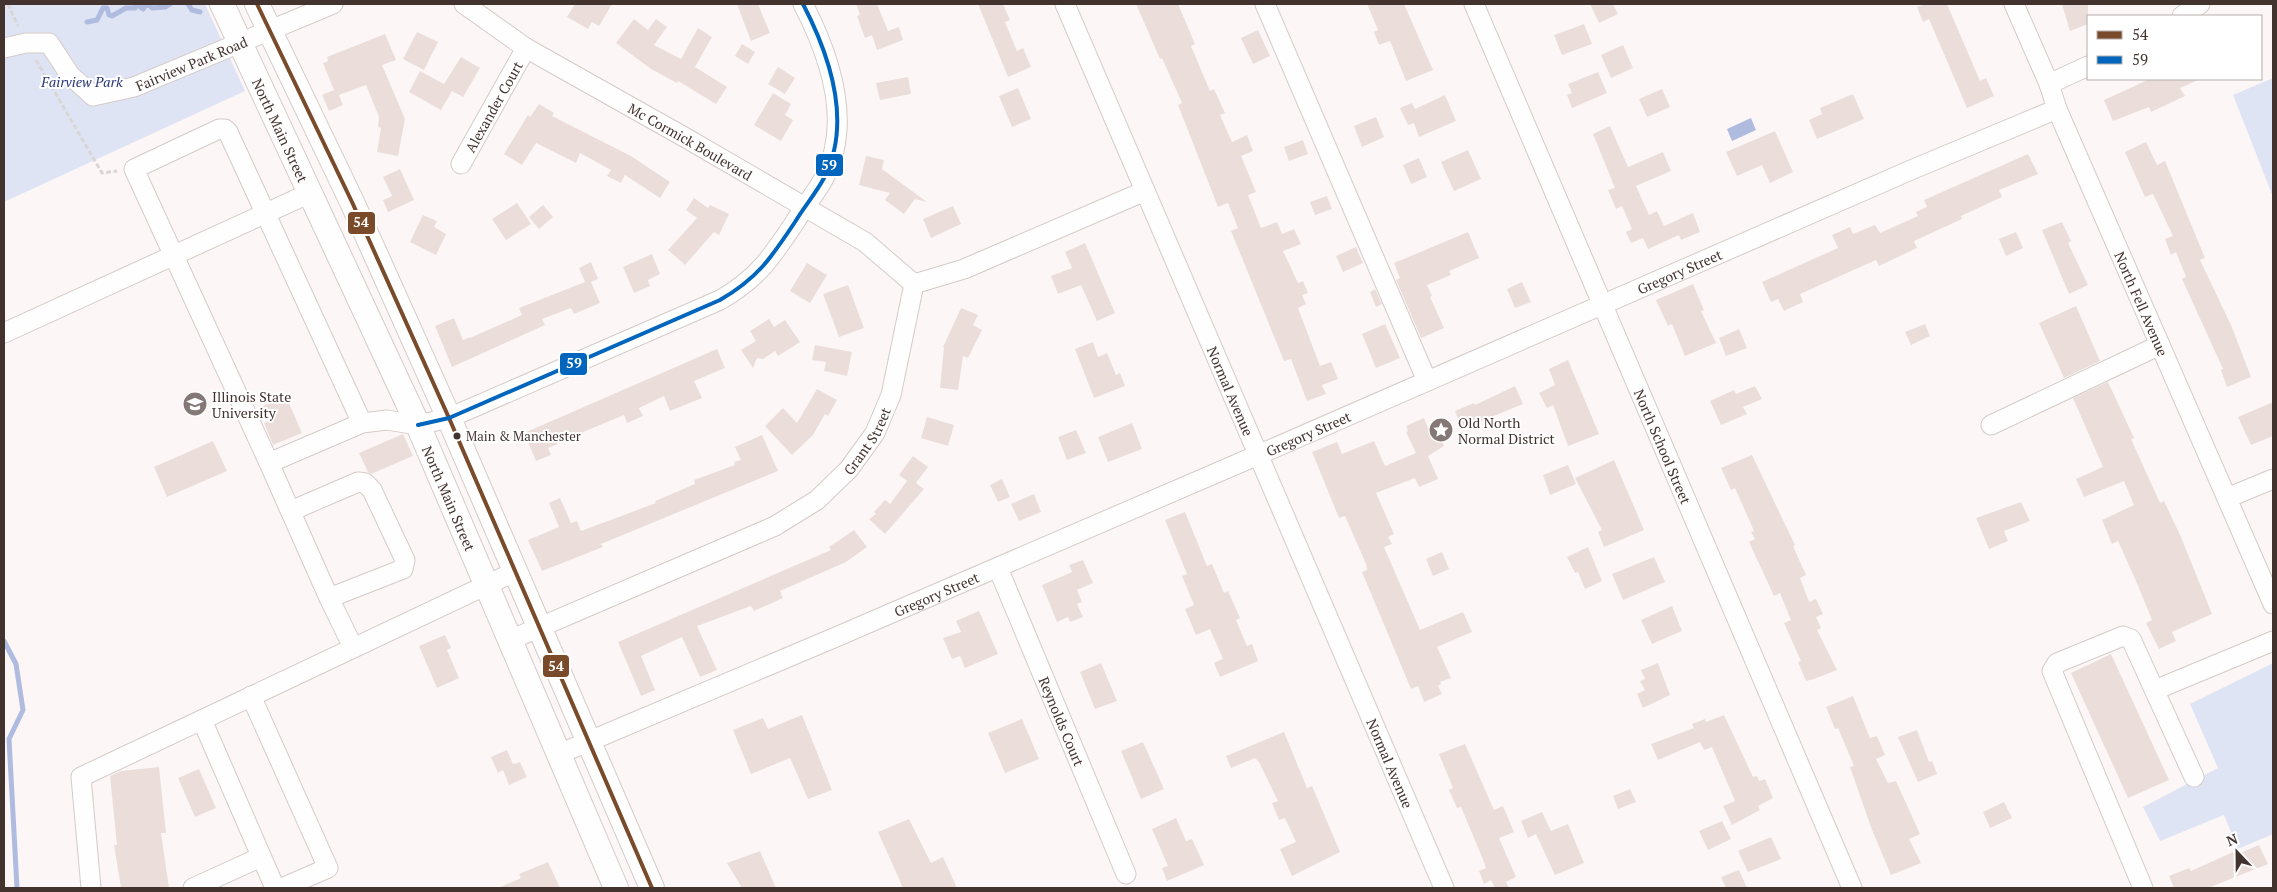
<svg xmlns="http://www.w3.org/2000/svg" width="2277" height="892" viewBox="0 0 2277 892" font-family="'PT Serif',serif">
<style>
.green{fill:#dfe4f5}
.water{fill:#b0bbe0}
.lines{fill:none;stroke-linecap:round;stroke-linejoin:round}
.stream{stroke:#b0bbe0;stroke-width:5}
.building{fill:#ebdeda}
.minor-casing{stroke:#d4cbc8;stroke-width:21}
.major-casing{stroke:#d4cbc8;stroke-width:26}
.path{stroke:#d8d7d6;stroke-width:3;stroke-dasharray:5 2.5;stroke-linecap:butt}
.minor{stroke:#fffefe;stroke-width:19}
.major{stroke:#fffefe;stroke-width:24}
.bus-1-casing{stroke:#fff;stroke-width:8}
.bus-2-casing{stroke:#fff;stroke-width:8}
.bus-1{stroke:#7a4b2a;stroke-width:4}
.bus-2{stroke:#0065bd;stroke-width:4}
.bus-dot{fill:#42332f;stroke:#fff;stroke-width:2}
.labels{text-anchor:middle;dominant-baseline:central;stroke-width:4;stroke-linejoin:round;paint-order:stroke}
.bus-label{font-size:13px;fill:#42332f;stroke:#fff;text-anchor:start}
.street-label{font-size:14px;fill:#42332f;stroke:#fff}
.park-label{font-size:14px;font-style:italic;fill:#293777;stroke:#fff}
.poi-label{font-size:14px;fill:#42332f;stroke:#fff;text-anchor:start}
.line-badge{stroke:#fff;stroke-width:2}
.badge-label{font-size:14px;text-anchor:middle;font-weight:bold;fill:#fff}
</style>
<rect width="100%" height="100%" fill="#fcf7f6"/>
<path class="green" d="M4 4H205L245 91 4 202Z
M2273 78V197L2233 95Z
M2273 663V834L2238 849 2224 815 2160 841 2143 807 2218 768 2190 704Z"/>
<path class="water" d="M1751 118 1756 130 1732 141 1727 129Z"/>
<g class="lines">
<path class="stream" d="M136 4 143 9 145 6 149 5 152 8 165 7 170 4
M188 4 192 10 200 12
M87 22 97 20 103 8H107L109 15 112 16 126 8H135V4
M4 641 16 664 23 710 9 739 17 888"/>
</g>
<path class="building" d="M575 4H612L599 26 592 22 588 29 567 17Z
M737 4H758L770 33 751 41Z
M856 4H877L888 31 899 27 903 40 877 50 872 35 865 38 857 16 860 15Z
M978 4H1003L1010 20 1005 22 1017 51 1023 48 1031 67 1008 77Z
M1136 4H1178L1195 44 1191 46 1210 91 1214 89 1225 113 1220 115 1232 142 1247 135 1253 151 1241 156 1256 192 1248 195 1261 228 1277 222 1282 234 1294 229 1301 244 1283 251 1298 283 1303 281 1308 293 1302 295 1306 304 1298 308 1320 366 1331 362 1338 379 1322 385 1326 394 1307 401 1291 359 1284 361 1231 231 1238 228 1228 203 1218 207 1178 105 1182 103 1162 58 1160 59Z
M1367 4H1404L1433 70 1406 81 1390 41 1379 45 1374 32 1378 30Z
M1590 4H1613L1618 14 1599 23Z
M1925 4H1947L1980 81 1986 78 1994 96 1967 108 1929 19 1923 22 1917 7Z
M2062 4H2088V24L2070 31Z
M634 19 648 30 656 19 667 27 654 45 681 59 698 28 712 37 695 67 727 87 716 104 678 81 677 83 651 69 616 43Z
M1584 24 1592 44 1562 55 1554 35Z
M1258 30 1270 56 1253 64 1241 38Z
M417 32 438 42 424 70 403 59Z
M385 34 396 60 382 65 405 119 398 156 377 152 381 128 378 127 379 117 366 85 339 95 343 105 329 111 322 95 334 90 323 63 328 61 327 57Z
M742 44 755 52 748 64 735 56Z
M1623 45 1633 68 1611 78 1601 55Z
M461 57 480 68 463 97 452 91 441 110 409 92 420 71 444 84Z
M778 67 795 78 785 94 768 84Z
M1598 72 1607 93 1572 108 1567 95 1572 93 1568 84Z
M908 77 911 94 880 100 876 83Z
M2150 79H2200L2180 88 2185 96 2151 112 2149 107 2113 121 2104 100Z
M1018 88 1031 119 1012 127 999 96Z
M1662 89 1670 107 1647 117 1639 99Z
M773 93 791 104 785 115 793 120 781 141 754 125Z
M1853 94 1864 119 1817 139 1809 120 1822 114 1820 108Z
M1445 95 1456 121 1419 137 1414 123 1408 125 1400 108 1412 103 1415 109Z
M539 104 554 113 552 116 631 156 670 182 660 198 625 175 621 183 607 176 611 170 580 153 576 163 536 143 522 165 504 154 528 115 530 117Z
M1376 117 1384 137 1362 147 1354 126Z
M1610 126 1628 167 1663 152 1671 171 1636 186 1649 215 1657 211 1664 226 1693 213 1700 232 1681 240 1679 235 1648 249 1643 238 1631 243 1626 232 1632 229 1622 206 1616 209 1608 190 1615 188 1593 134Z
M1775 131 1793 172 1770 183 1762 165 1737 176 1726 152Z
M1303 140 1308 154 1289 161 1284 147Z
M2146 142 2157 165 2165 161 2205 258 2200 260 2231 325 2251 377 2227 387 2221 370 2223 369 2182 279 2186 277 2176 252 2171 255 2165 239 2173 236 2153 194 2145 197 2125 152Z
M1468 150 1481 179 1454 191 1441 162Z
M2028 154 2038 174 1999 190 2002 197 1961 216 1962 219 1914 241 1917 248 1879 266 1876 260 1800 294 1803 302 1784 311 1778 299 1771 302 1762 282 1838 248 1832 235 1850 227 1853 234 1875 225 1880 233 1918 216 1916 212 1927 207 1924 200Z
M866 156 884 160 882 169 927 202 915 199 904 214 885 200 890 193 859 185Z
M1419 158 1427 177 1411 184 1403 165Z
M400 169 414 200 388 212 383 200 392 196 383 177Z
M1327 196 1332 209 1315 215 1310 202Z
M694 198 708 208 710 205 729 214 719 235 714 232 685 265 668 250 697 218 686 210Z
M517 203 531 224 506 240 492 219Z
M543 205 553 217 539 229 529 217Z
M953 206 961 224 931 238 923 219Z
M423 215 437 221 434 227 446 234 436 255 410 242Z
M2062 222 2071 241 2068 243 2088 285 2069 294 2042 230Z
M1468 232 1479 258 1449 271 1451 275 1427 285 1432 296 1430 297 1444 328 1421 338 1396 280 1400 278 1394 263Z
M2016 232 2023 248 2006 256 1999 239Z
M1085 243 1115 313 1097 321 1081 285 1058 294 1051 276 1072 268 1065 252Z
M1356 247 1363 263 1343 272 1336 256Z
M652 254 660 274 648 280 650 286 634 293 623 267Z
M591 262 598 279 591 282 600 303 574 314 571 308 542 319 545 325 452 367 435 326 454 318 463 340 470 337V338L522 315 519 308 585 282 579 268Z
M807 263 827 275 810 303 790 291Z
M1522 282 1531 302 1515 308 1507 289Z
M1693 284 1704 310 1701 311 1716 343 1685 356 1672 324 1668 326 1656 300Z
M848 285 864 328 839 337 823 294Z
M1375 289 1382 304 1376 307 1370 292Z
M2076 306 2100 361 2064 378 2039 323Z
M961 308 978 315 973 325 982 330 968 358 963 356 958 390 940 388 944 347H943Z
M769 319 774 327 785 320 800 342 778 356 775 351 763 359 757 358 753 368 741 350 756 341 750 331Z
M1385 324 1400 358 1376 368 1362 334Z
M1925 324 1930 336 1911 345 1905 332Z
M1739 329 1747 348 1726 356 1719 338Z
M1093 342 1098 357 1107 353 1116 375 1120 373 1125 386 1094 398 1075 349Z
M815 345 852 352 847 376 824 371 826 362 812 360Z
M717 349 725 368 694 381 702 398 670 411 664 396 639 408 643 416 627 423 624 415 557 443 558 444 548 448 551 455 536 461 524 433Z
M1568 360 1599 434 1568 446 1553 405 1547 408 1539 393 1555 385 1549 369Z
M2108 382 2134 438 2131 439 2160 503 2164 501 2181 537 2212 614 2172 632 2176 641 2159 649 2146 623 2152 620 2136 581 2118 541 2112 544 2102 520 2134 505 2124 481 2084 497 2076 479 2103 467 2073 398Z
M1515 386 1523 404 1462 429 1455 411 1474 403 1475 405Z
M1755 386 1762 399 1743 407 1747 414 1721 425 1710 401 1734 390 1736 394Z
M817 389 837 400 828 416 825 414 813 435 792 455 765 426 783 408 797 423Z
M286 396 302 433 273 445 264 423 269 421 263 406Z
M2273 402V436L2251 445 2238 417Z
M927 417 954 425 948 446 921 438Z
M1424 418 1430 433 1437 430 1444 446 1428 456 1438 479 1419 487 1415 478 1376 493 1394 534 1388 537 1392 544 1384 547 1420 630 1463 612 1472 632 1437 647 1451 678 1440 682 1441 684 1438 686 1442 694 1424 702 1418 686 1411 689 1362 572 1367 570 1366 564 1345 516 1339 518 1312 452 1337 442 1342 454 1374 441 1385 466 1416 453 1406 432 1408 431 1406 426Z
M1132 423 1142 449 1108 462 1098 437Z
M1076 430 1086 453 1067 460 1058 437Z
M403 434 413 456 371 474 368 472 359 453Z
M762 435 778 471 601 544 603 547 542 571 528 540 559 527 549 503 560 498 571 523 577 521 581 531 656 503 655 501 695 484 694 480 735 465 734 462 741 460 735 447Z
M213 441 227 471 167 497 154 467Z
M1752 455 1795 545 1793 546 1806 575 1800 578 1809 602 1816 599 1823 614 1816 617 1821 628 1817 630 1837 670 1814 679 1806 681 1798 662 1801 661 1784 623 1791 620 1780 593 1774 596 1749 542 1755 539 1751 532 1754 531 1735 488 1731 490 1721 468Z
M913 456 928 467 916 483 924 489 885 534 869 519 876 514 874 512 885 500 890 504 907 481 899 475Z
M1614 460 1644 530 1604 547 1598 532 1602 530 1575 478Z
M1568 465 1576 484 1550 495 1543 475Z
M1002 479 1010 497 998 502 990 485Z
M1034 494 1041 512 1019 521 1011 504Z
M2021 502 2030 521 2004 531 2008 541 1989 549 1976 518Z
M1185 512 1207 566 1212 564 1224 593 1228 591 1240 618 1236 620 1247 646 1252 644 1258 661 1220 677 1214 663 1223 659 1210 629 1196 635 1185 609 1194 605 1182 576 1187 574 1165 520Z
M854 530 867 547 846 562 780 591 783 598 754 611 751 606 697 626 717 670 700 677 682 637 641 656 655 690 641 696 618 642 831 550 829 547Z
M1588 547 1602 581 1585 589 1578 572 1575 573 1567 557Z
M1442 552 1449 569 1433 576 1426 559Z
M1654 557 1665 582 1623 600 1612 574Z
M1083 560 1093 583 1077 590 1082 602 1077 604 1083 617 1070 622 1068 617 1057 622 1042 585 1072 572 1069 565Z
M1672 606 1682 631 1652 644 1641 620Z
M979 611 998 654 965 668 960 656 952 659 943 638 961 632 956 621Z
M445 635 451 648 447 650 459 678 437 688 419 646Z
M2111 654 2169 780 2128 798 2071 673Z
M1101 663 1117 701 1095 709 1080 672Z
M1658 663 1670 695 1643 708 1637 694 1645 690 1640 681 1645 679 1641 670Z
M1853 696 1870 738 1877 736 1885 755 1876 759 1888 783 1896 781 1920 834 1909 839 1921 863 1891 875 1872 830 1850 767 1854 766 1838 728 1835 729 1826 707Z
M802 715 832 790 808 799 790 758 751 774 733 730 763 718 768 729Z
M1724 715 1753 777 1757 776 1759 781 1765 779 1773 798 1758 806 1760 810 1732 825 1723 806 1735 801 1712 747 1704 750 1700 742 1658 760 1651 744 1694 728 1692 724 1705 719 1706 722Z
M1022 719 1039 759 1005 773 988 733Z
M1917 730 1929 762 1932 761 1937 774 1918 782 1898 737Z
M1284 732 1307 788 1312 786 1340 852 1292 876 1280 849 1296 842 1285 818 1279 820 1272 803 1278 801 1259 762 1255 758 1231 768 1226 756Z
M1143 742 1164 789 1141 799 1121 751Z
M1465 744 1494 810 1503 806 1514 832 1499 838 1516 877 1506 882 1509 888H1495L1491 880 1484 884 1479 871 1486 868 1484 862 1461 807 1457 808 1449 790 1453 788 1439 754Z
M507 750 513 764 520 762 527 777 509 785 503 770 498 773 491 757Z
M159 767 166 833H161L169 888H121L114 845H117L110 776 121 771Z
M199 769 216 808 195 817 178 778Z
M1630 789 1636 802 1618 809 1613 796Z
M2004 802 2012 818 1990 828 1983 812Z
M1542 812 1551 831 1568 824 1584 863 1555 875 1536 834 1528 838 1521 821Z
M1176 818 1186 841 1192 839 1204 865 1167 881 1162 868 1168 866 1152 829Z
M909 819 931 863 943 857 957 888H903L878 832Z
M1722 821 1731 839 1708 850 1699 831Z
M1771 837 1781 859 1748 872 1738 851Z
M2259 845 2268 864 2208 888H2174L2169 876 2189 868 2191 871 2233 852 2235 855Z
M760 851 776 888H742L727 863Z
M548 862 560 888H498L521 878 519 874Z
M1739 870 1747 888H1726L1721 877Z"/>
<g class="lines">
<defs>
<g id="minor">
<path id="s1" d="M464 4 526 48 686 138 865 242 914 284"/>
<path id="s2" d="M1065 4 1444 888"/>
<path d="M1265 4 1427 381"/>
<path id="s3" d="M1474 4 1852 888"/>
<path id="s4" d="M2014 4 2049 84 2057 109 2273 604"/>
<path d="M2182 16 2200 4"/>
<path id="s5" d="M4 48 26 43H49L70 75 93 96 134 87 333 4"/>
<path d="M2049 84 2088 66"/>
<path id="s6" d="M461 164 526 48"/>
<path d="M4 333 310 193"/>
<path d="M362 423 228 132 225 129H219L134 169 269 463 362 423 387 420 418 425 449 418 720 300C758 278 771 258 795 222 804 207 816 193 824 178 853 122 830 56 803 4"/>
<path d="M1991 425 2160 345"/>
<path d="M269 463 329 598 403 569 405 560 372 490 365 483 358 482 291 511"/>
<path d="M2227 498 2273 479"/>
<path id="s7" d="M998 568 1126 874"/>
<path d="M329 598 353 647"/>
<path id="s8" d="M510 640 775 526 817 500 849 469 875 433 891 395 914 284 964 269 1145 191"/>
<path d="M2155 690 2273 641"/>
<path d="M251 696 328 868 282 888"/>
<path d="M202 720 275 888"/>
<path id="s9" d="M559 754 836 637 1258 455 1911 170 2057 109"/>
<path d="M91 888 81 777 514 572"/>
<path d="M193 888 261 857"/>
<path d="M2143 888 2052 671 2057 663 2123 636 2131 639 2194 777"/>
</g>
<g id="major">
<path id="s10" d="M222 4 418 425 616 888"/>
<path d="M257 4 352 202 449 418 652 888"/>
</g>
</defs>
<use href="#minor" class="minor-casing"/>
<use href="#major" class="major-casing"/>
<path class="path" d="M8 4 18 26
M36 60 102 173 117 171"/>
<use href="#minor" class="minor"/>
<use href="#major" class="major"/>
<defs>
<path id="bus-1" d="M257 4 352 202 449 418 652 888"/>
<path id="bus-2" d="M418 425 449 418 720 300C758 278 771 258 795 222 804 207 816 193 824 178 853 122 830 56 803 4"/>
</defs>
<use href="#bus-1" class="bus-1-casing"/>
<use href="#bus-2" class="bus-2-casing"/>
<use href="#bus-1" class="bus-1"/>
<use href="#bus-2" class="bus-2"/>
</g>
<defs>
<symbol id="university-disc" viewBox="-11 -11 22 22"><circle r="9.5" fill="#837875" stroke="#fff"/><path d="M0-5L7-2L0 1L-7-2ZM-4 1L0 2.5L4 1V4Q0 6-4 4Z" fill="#fff"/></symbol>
<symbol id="sight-disc" viewBox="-11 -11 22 22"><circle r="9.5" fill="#837875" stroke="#fff"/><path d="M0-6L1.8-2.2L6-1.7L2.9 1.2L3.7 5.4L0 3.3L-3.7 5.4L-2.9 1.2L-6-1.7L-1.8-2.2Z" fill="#fff"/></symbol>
</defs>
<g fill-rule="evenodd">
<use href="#university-disc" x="181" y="390" width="28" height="28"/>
<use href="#sight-disc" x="1427" y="416" width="28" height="28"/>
</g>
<circle class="bus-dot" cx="457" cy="436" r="4.5"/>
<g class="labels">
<g class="bus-label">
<text x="466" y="436">Main &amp; Manchester</text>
</g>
<g class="street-label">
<text stroke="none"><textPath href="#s5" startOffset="219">Fairview Park Road</textPath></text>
<text stroke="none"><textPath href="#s6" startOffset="66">Alexander Court</textPath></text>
<text stroke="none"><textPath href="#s10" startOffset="139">North Main Street</textPath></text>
<text stroke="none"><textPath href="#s1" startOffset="265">Mc Cormick Boulevard</textPath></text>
<text stroke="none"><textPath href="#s9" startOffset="1220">Gregory Street</textPath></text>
<text stroke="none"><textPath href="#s4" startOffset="326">North Fell Avenue</textPath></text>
<text stroke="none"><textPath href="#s2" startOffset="421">Normal Avenue</textPath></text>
<text stroke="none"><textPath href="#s9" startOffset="815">Gregory Street</textPath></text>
<text stroke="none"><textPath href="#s8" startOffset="416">Grant Street</textPath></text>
<text stroke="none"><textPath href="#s3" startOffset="481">North School Street</textPath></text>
<text stroke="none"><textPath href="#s10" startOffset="544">North Main Street</textPath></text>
<text stroke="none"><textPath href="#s9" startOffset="410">Gregory Street</textPath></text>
<text stroke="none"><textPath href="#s7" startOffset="166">Reynolds Court</textPath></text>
<text stroke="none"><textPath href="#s2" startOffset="826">Normal Avenue</textPath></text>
</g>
<g class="park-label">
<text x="82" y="81">Fairview Park</text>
</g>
<g class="poi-label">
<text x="212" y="396">Illinois State<tspan x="212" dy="16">University</tspan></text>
<text x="1458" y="422">Old North<tspan x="1458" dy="16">Normal District</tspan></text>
</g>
</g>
<g class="line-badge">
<rect x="815" y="153" width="29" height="24" rx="5" fill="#0065bd"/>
<rect x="347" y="211" width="29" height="24" rx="5" fill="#7a4b2a"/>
<rect x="559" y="352" width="29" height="24" rx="5" fill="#0065bd"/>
<rect x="542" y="654" width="28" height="24" rx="5" fill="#7a4b2a"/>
</g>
<g class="badge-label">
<text x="829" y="170">59</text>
<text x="361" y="227">54</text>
<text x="574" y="368">59</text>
<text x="556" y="671">54</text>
</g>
<rect width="2277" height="892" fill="none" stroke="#42332f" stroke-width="10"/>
<rect x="2087" y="15" width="175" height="65" fill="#ffffff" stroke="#b3adac"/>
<rect x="2097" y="31" width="25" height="8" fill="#7a4b2a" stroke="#b3adac"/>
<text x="2132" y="40" font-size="15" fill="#42332f">54</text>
<rect x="2097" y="56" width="25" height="8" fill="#0065bd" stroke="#b3adac"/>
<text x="2132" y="65" font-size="15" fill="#42332f">59</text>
<g transform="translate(2237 852) rotate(338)" stroke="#ffffff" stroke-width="4" paint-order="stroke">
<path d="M0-4L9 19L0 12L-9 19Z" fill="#42332f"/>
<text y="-8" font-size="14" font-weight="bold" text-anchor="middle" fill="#42332f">N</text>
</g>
</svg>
